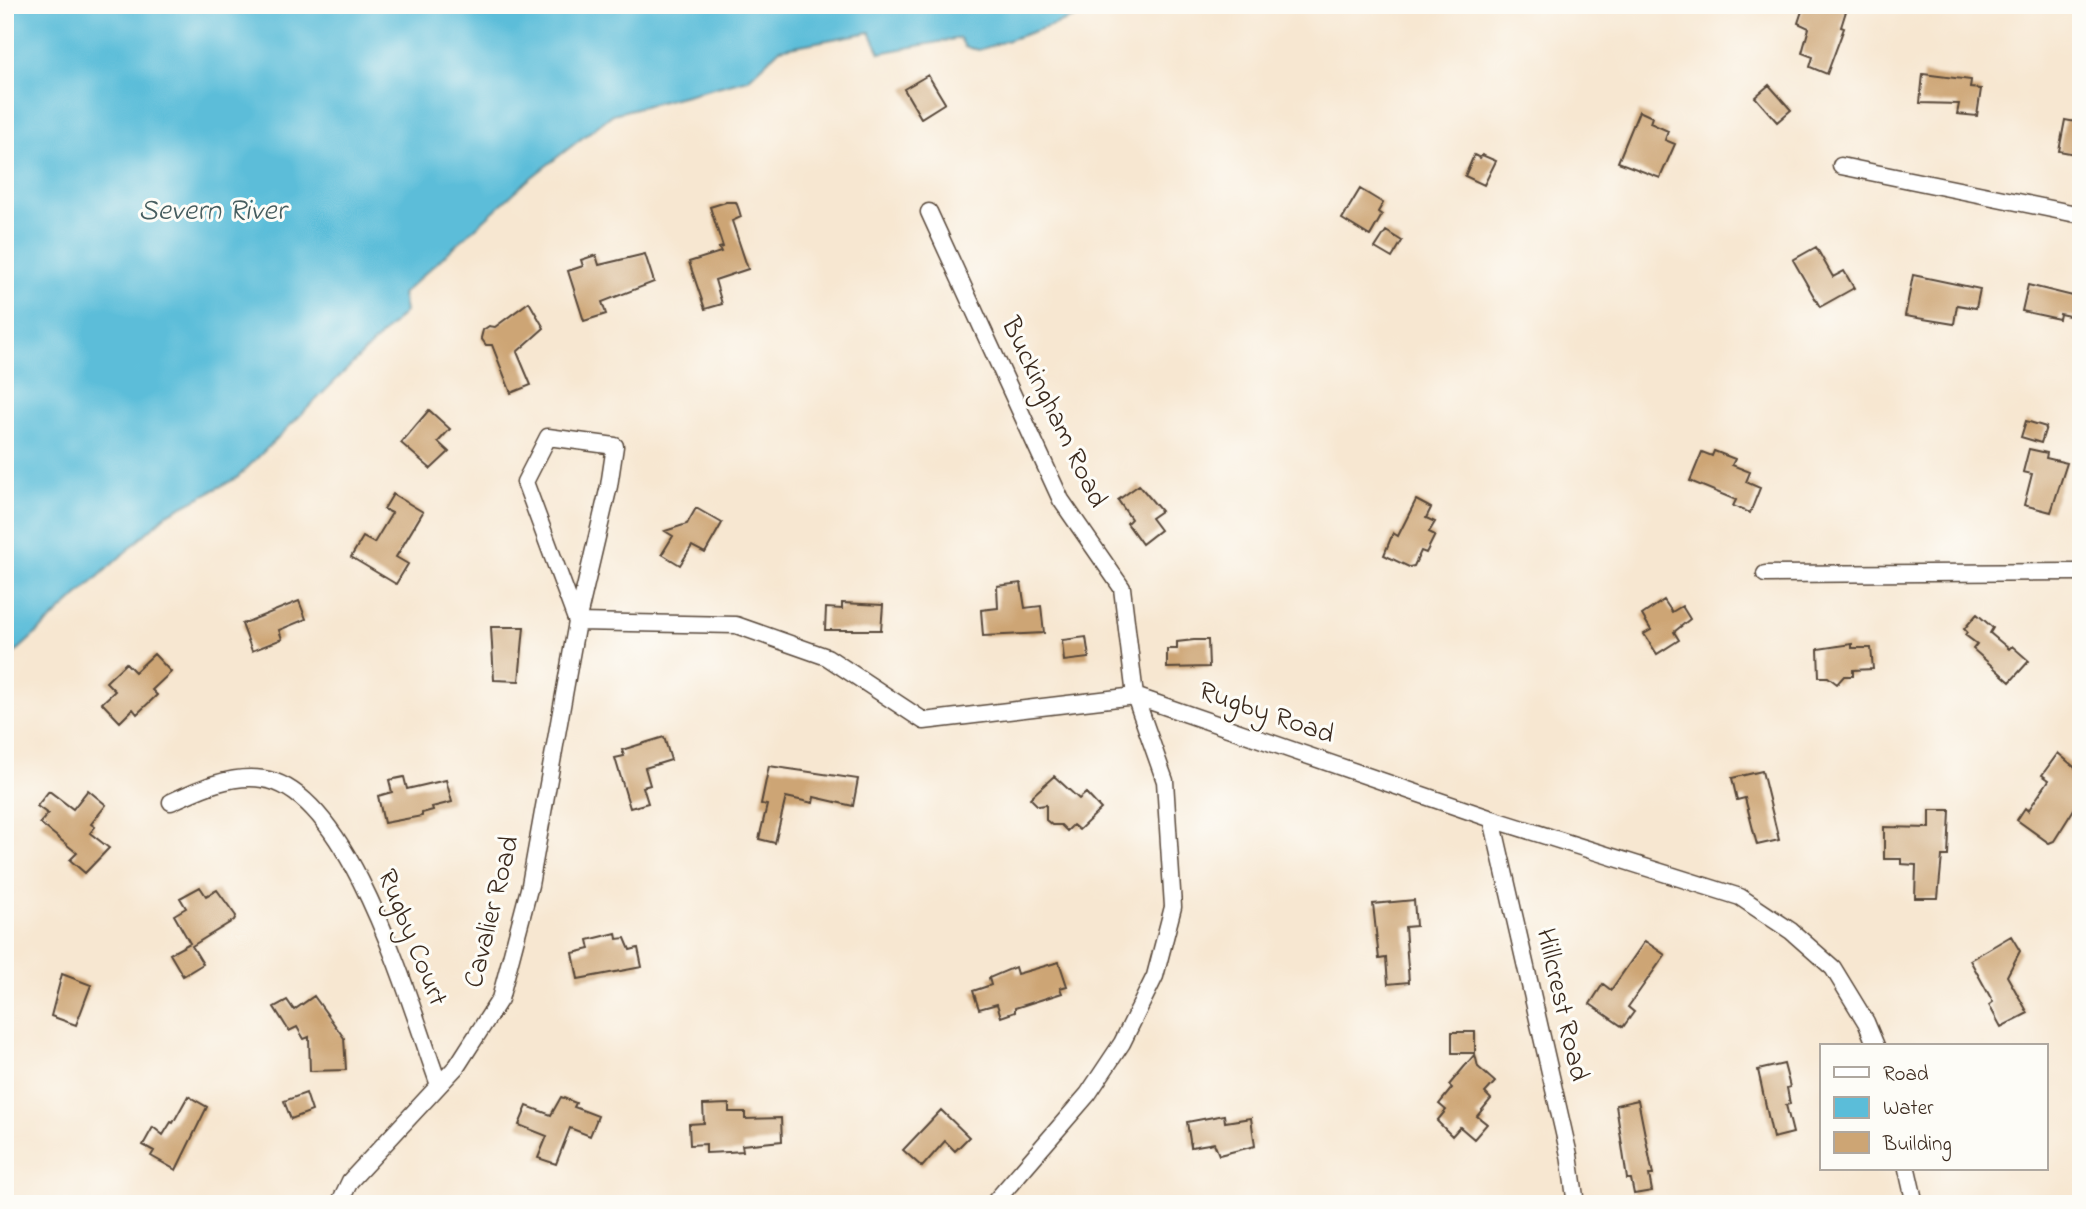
<svg xmlns="http://www.w3.org/2000/svg" width="2086" height="1209" viewBox="0 0 2086 1209" font-family="'Indie Flower',sans-serif">
<style>
.water{fill:#5bbdd9;stroke:#4b747c;stroke-width:2}
.building{fill:#cda574}
.lines{fill:none;stroke-linecap:round;stroke-linejoin:round}
.street-casing{stroke:#574639;stroke-width:19}
.street{stroke:#fff;stroke-width:16}
.labels{text-anchor:middle;dominant-baseline:central;stroke-width:6;stroke-linejoin:round;paint-order:stroke}
.street-label{font-size:28px;fill:#3b2a1e;stroke:#fdfcf7}
.water-label{font-size:30px;font-style:italic;fill:#465d5f;stroke:#fdfcf7}
</style>
<rect width="100%" height="100%" fill="#fdfcf7"/>
<filter id="ink" filterUnits="userSpaceOnUse"><feTurbulence type="fractalNoise" baseFrequency=".0143" numOctaves="2"/><feDisplacementMap in="SourceGraphic" scale="14" xChannelSelector="R" yChannelSelector="G"/><feConvolveMatrix kernelMatrix="1 2 1 2 8 2 1 2 1" color-interpolation-filters="sRGB"/></filter>
<filter id="wash" filterUnits="userSpaceOnUse"><feTurbulence type="fractalNoise" baseFrequency=".00686" numOctaves="4" result="noise"/><feDisplacementMap in="SourceGraphic" scale="28" xChannelSelector="R" yChannelSelector="G"/><feGaussianBlur stdDeviation="1.57" result="paint"/><feColorMatrix in="noise" values="0 0 0 0 0 0 0 0 0 0 0 0 0 0 0 0 0 1.4 0 .05"/><feComposite in="paint" operator="in"/></filter>
<g filter="url(#wash)">
<rect width="100%" height="100%" fill="#f7e7d1"/>
<path class="water" d="M5 5H1112L979 50 965 47 960 38 880 53 870 32 780 49 748 79 613 114 528 180 402 294 405 312 237 478 167 514 5 662Z"/>
<g id="blocks">
<path class="building" d="M1804 5H1830L1846 11 1841 27 1844 28 1827 74 1810 67 1813 57 1802 53 1809 28 1798 23Z
M1923 74 1971 80 1970 88 1981 89 1977 116 1957 114 1959 104 1920 103Z
M928 75 945 103 921 118 904 89Z
M1769 85 1791 110 1777 122 1755 97Z
M1639 111 1652 117 1650 123 1668 131 1665 140 1675 144 1660 178 1618 162Z
M2065 120 2081 123V155L2059 151Z
M1474 155 1480 158 1482 155 1496 161 1484 185 1465 176Z
M1360 189 1383 203 1378 212 1382 215 1370 236 1342 219Z
M726 202H736L739 210 741 217 732 221 748 269 715 280 722 304 705 309 689 262 721 252 719 248 723 247 710 207Z
M1386 231 1402 241 1392 258 1375 248Z
M1816 247 1833 277 1844 271 1854 288 1820 307 1793 260Z
M645 254 654 282 602 302 606 314 584 321 568 271 583 266 581 260 596 255 599 265Z
M1913 275 1980 289 1976 308 1957 305 1954 324 1905 316Z
M2028 285 2081 298 2078 318 2060 314 2059 319 2022 311Z
M529 302 544 328 517 352 531 385 511 393 492 345H486L481 338 483 330 489 326 495 327Z
M429 410 450 429 438 442 449 452 431 469 401 443Z
M2026 421 2046 427 2041 443 2021 437Z
M2029 449 2047 453 2046 458 2067 463 2051 512 2024 505 2032 474 2023 472Z
M1714 451 1735 459 1732 465 1750 472 1746 482 1760 488 1750 513 1733 506 1736 500 1690 481 1702 452 1712 456Z
M1139 485 1161 511 1151 518 1160 530 1142 544 1127 523 1131 519 1118 500Z
M393 494 423 512 396 557 408 564 396 584 351 557 363 537 374 543 392 513 384 509Z
M1416 500 1431 508 1426 518 1435 522 1429 532 1435 535 1426 553 1421 551 1414 566 1409 567 1384 555 1393 533 1398 536Z
M696 508 722 523 705 553 692 546 680 565 662 554 673 536 665 531 687 524Z
M1021 583 1025 608 1041 606 1044 633 983 636 981 610 998 608 997 586Z
M1664 600 1672 612 1682 606 1690 619 1674 632 1679 640 1657 654 1644 634 1651 630 1642 615Z
M299 601 306 619 279 630 282 639 252 651 242 624Z
M842 603 883 605 881 630H825L826 608 842 609Z
M1977 614 1993 628 1990 633 2009 649 2012 646 2029 661 2010 682 1973 649 1977 644 1965 635 1967 632 1964 629Z
M491 627H524L519 681 494 680Z
M1086 637 1089 658 1064 661 1062 640Z
M1194 640H1208L1209 667 1167 668V649H1177V642Z
M1852 644V648H1871L1873 669 1853 670V676H1844L1837 684 1828 677H1819L1818 649Z
M154 654 171 672 152 690 157 695 137 714 133 709 120 722 102 703 115 691 106 682 126 663 135 672Z
M664 737 671 760 645 768 650 785 643 787 648 803 630 808 615 758 624 756 622 750Z
M2058 753 2081 773V798L2054 841 2049 843 2017 820 2025 808 2028 811 2049 780 2042 775Z
M769 766 858 779 853 806 814 797 813 803 786 797 775 843 759 839 767 805 761 804Z
M1762 771 1779 840 1757 845 1745 798 1737 800 1732 778Z
M1054 776 1079 799 1086 793 1101 809 1079 830 1073 825 1067 831 1061 825H1052L1046 820V805L1038 806 1030 798Z
M404 777 407 789 446 780 452 802 432 807 433 810 422 813V816L384 823 378 796 392 792 389 780Z
M88 790 106 805 91 824 95 827 90 833 109 848 85 873 70 860 77 853 40 823 48 814 37 806 49 791 73 809Z
M1930 810H1950L1948 856H1942L1938 898H1915L1916 865 1901 864V859H1884V827L1930 828Z
M200 887 206 896 217 890 236 916 234 920 192 946 203 964 183 976 170 954 190 943 174 915 186 908 180 898Z
M1414 900 1416 926 1405 927 1409 982 1388 984 1386 958 1379 959 1373 904Z
M616 933 617 939 625 938 630 950 638 948 642 967 578 979 573 953 590 949 588 940Z
M2011 936 2020 951 2007 976 2028 1013 2001 1027 1989 1005 1993 1002 1970 960Z
M1645 941 1665 955 1628 1007 1634 1012 1623 1027 1590 1004 1603 984 1611 990Z
M1059 962 1067 986 1060 988 1062 993 1015 1008V1012L1001 1017 997 1004 979 1009 973 991 991 985 989 978 1015 967 1017 974Z
M62 974 91 985 76 1025 51 1016Z
M314 996 344 1038 346 1070 310 1071 309 1037 304 1039 297 1027 289 1031 274 1007 287 1000 294 1010Z
M1452 1032H1475V1053H1452Z
M1475 1054 1478 1067 1495 1082 1485 1093 1491 1099 1477 1116 1487 1124 1474 1139 1460 1127 1452 1136 1437 1121 1446 1110 1439 1104 1452 1088 1449 1085Z
M1784 1064 1790 1087 1787 1088 1790 1104 1786 1105 1793 1133 1773 1138 1758 1070Z
M306 1093 312 1111 291 1119 284 1101Z
M188 1096 207 1107 176 1170 151 1156 154 1151 143 1145 153 1127 163 1135 171 1122 173 1123Z
M561 1097 576 1103 574 1107 598 1116 590 1136 570 1128 556 1164 538 1158 547 1136 519 1125 527 1106 551 1115Z
M1638 1100 1653 1175H1649L1652 1191 1634 1194 1631 1179H1627L1616 1105Z
M729 1104V1112H745V1119L781 1118 782 1141 742 1145 743 1151 728 1152 706 1153V1144L690 1145 689 1124 704 1123 703 1105Z
M941 1110 969 1137 955 1151 945 1141 922 1167 903 1150Z
M1224 1115 1225 1122 1251 1118 1255 1146 1219 1155 1214 1143 1191 1147 1187 1122Z"/>
</g>
</g>
<g filter="url(#ink)">
<use href="#blocks" fill-opacity="0" stroke="#574639" stroke-width="2"/>
<g class="lines">
<defs>
<path id="street" d="M1841 166 2081 215
M929 212 1061 500 1122 588 1135 696 1165 781 1173 907 1155 976 1122 1043 1088 1094 993 1204
M1765 574 2081 572
M171 802C199 789 231 774 263 779 352 791 412 1013 439 1085
M1492 819 1569 1155 1576 1204
M1907 1169 1915 1204
M339 1204 350 1181 457 1066 500 999 530 885 577 622 609 486 615 446 548 437 525 482 577 622 736 625 827 657 924 721 1135 696 1492 819 1740 897 1791 931 1833 968 1866 1022 1876 1046"/>
</defs>
<use href="#street" class="street-casing"/>
<use href="#street" class="street"/>
</g>
</g>
<g class="labels">
<g class="street-label">
<text transform="translate(1053 413) rotate(64)">Buckingham Road</text>
<text transform="translate(1266 714) rotate(19)">Rugby Road</text>
<text transform="translate(493 912) rotate(-76)">Cavalier Road</text>
<text transform="translate(411 938) rotate(68)">Rugby Court</text>
<text transform="translate(1561 1005) rotate(77)">Hillcrest Road</text>
</g>
<g class="water-label">
<text x="212" y="212">Severn River</text>
</g>
</g>
<rect width="2086" height="1209" fill="none" stroke="#fdfcf7" stroke-width="28"/>
<rect x="1820" y="1044" width="228" height="126" fill="#fdfcf7" stroke="#afa8a0" stroke-width="2"/>
<rect x="1834" y="1067" width="35" height="10" fill="#ffffff" stroke="#afa8a0" stroke-width="2"/>
<text x="1883" y="1080" font-size="21" fill="#3b2a1e">Road</text>
<rect x="1834" y="1097" width="35" height="21" fill="#5bbdd9" stroke="#afa8a0" stroke-width="2"/>
<text x="1883" y="1114" font-size="21" fill="#3b2a1e">Water</text>
<rect x="1834" y="1132" width="35" height="21" fill="#cda574" stroke="#afa8a0" stroke-width="2"/>
<text x="1883" y="1150" font-size="21" fill="#3b2a1e">Building</text>
</svg>
